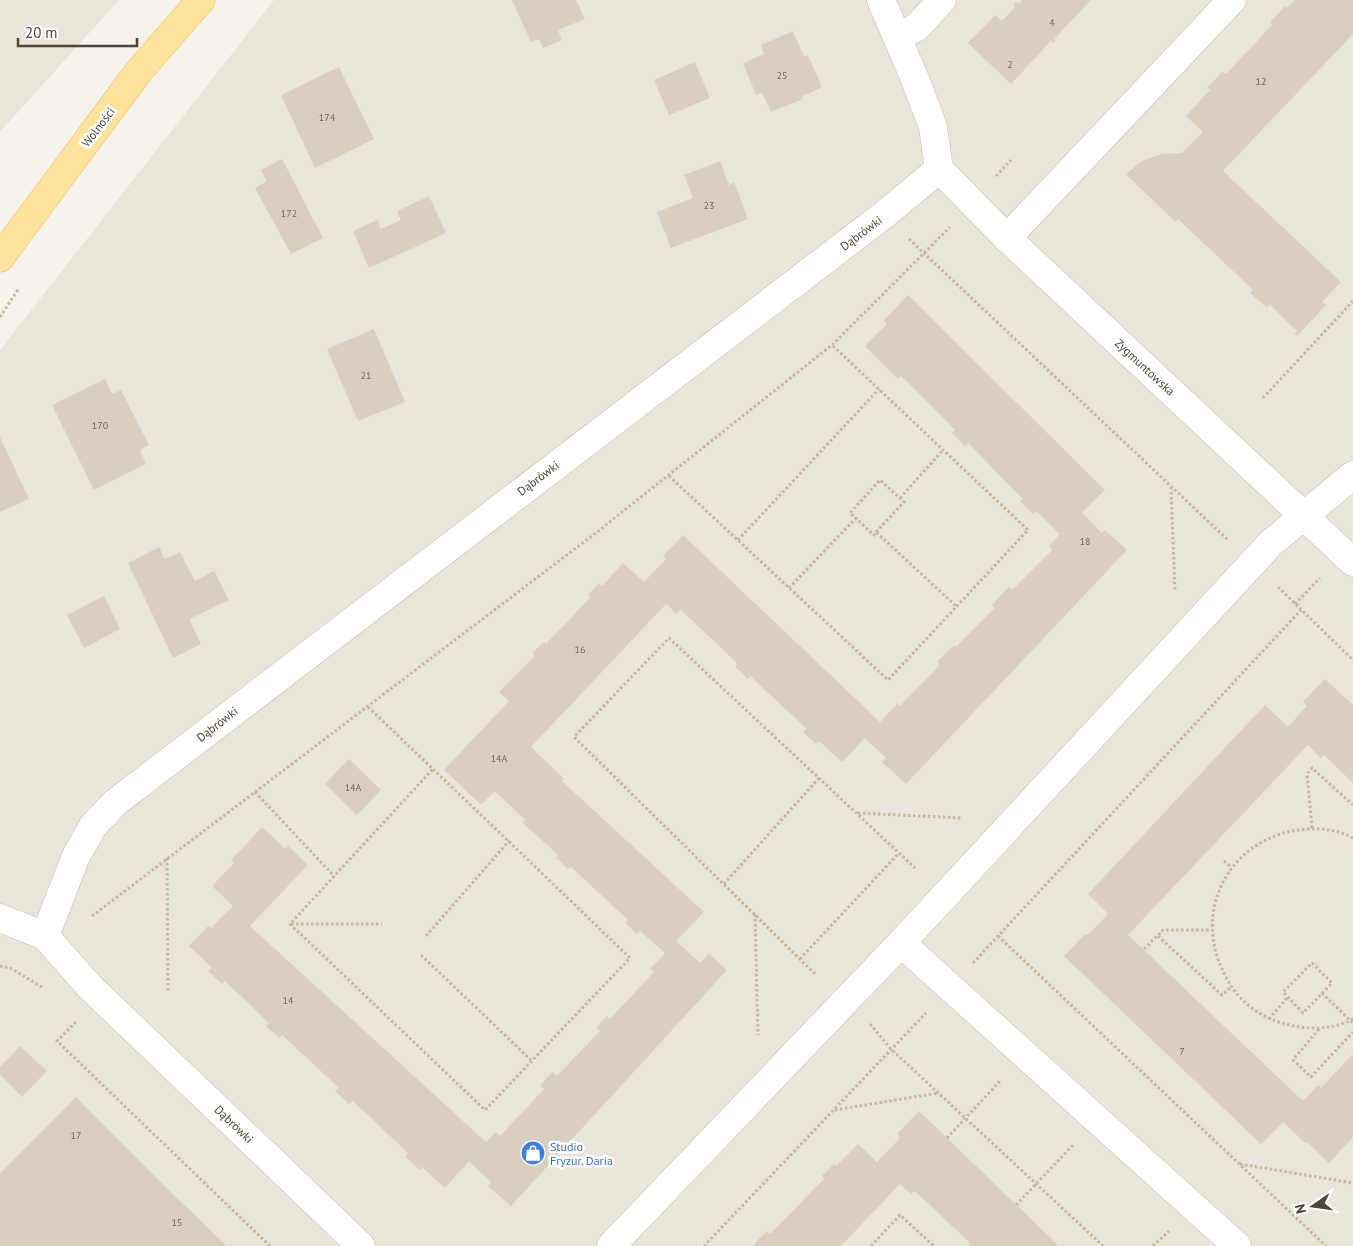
<svg xmlns="http://www.w3.org/2000/svg" width="1353" height="1246" viewBox="0 0 1353 1246" font-family="'PT Sans',sans-serif">
<style>
.residential{fill:#eae5da}
.building{fill:#d8cfc1}
.lines{fill:none;stroke-linecap:round;stroke-linejoin:round}
.minor-casing{stroke:#c2bbae;stroke-width:29}
.major-casing{stroke:#e6c16a;stroke-width:29}
.path{stroke:#c4b79f;stroke-width:3;stroke-dasharray:2.5 2.5;stroke-linecap:butt}
.minor{stroke:#fff;stroke-width:28}
.major{stroke:#ffe39c;stroke-width:28}
.labels{text-anchor:middle;dominant-baseline:central;stroke-width:5;stroke-linejoin:round;paint-order:stroke}
.number-label{font-size:10px;fill:#6e675b}
.street-label{font-size:12px;fill:#4b4439;stroke:#fff}
.shop-label{font-size:12px;fill:#366cbe;stroke:#fff;text-anchor:start}
</style>
<rect width="100%" height="100%" fill="#f6f3ec"/>
<path class="residential" d="M0 0H119L0 132Z
M274 0H1353V1246H0V350Z"/>
<path class="building" d="M512 0H576L585 19 558 30 562 40 543 48 539 39 531 42Z
M1022 0H1091L1054 39 1056 40 1055 42 1053 43 1051 41 1011 84 968 43 995 15 1002 21 1015 7 1013 5 1016 2 1018 4Z
M1295 0H1353V34L1223 171 1341 282 1322 302 1326 305 1297 336 1295 334 1297 331 1270 305 1267 308 1250 293 1253 290 1178 219 1175 222 1126 174 1142 161 1162 154 1182 153 1203 132 1186 116 1210 90 1207 88 1222 72 1226 74 1272 25 1270 22 1285 6 1287 8Z
M793 31 804 57 808 55 822 87 801 97 803 99 771 112 762 92 756 95 743 63 764 54 761 45Z
M695 62 710 98 669 115 654 80Z
M339 67 374 139 315 168 281 95Z
M282 159 323 238 291 254 255 188 267 181 261 170Z
M720 161 729 185 734 182 748 219 671 248 657 212 693 198 684 175Z
M429 196 446 233 369 268 353 231 377 220 381 229 401 220 397 211Z
M908 295 1105 490 1082 513 1102 533 1105 530 1127 550 906 784 882 762 886 758 865 738 842 762 819 741 816 744 803 732 807 729 750 676 748 679 736 667 737 663 680 609 677 614 666 604 531 747 564 779 562 781 704 912 676 941 700 963 709 954 727 970 511 1206 488 1186 491 1182 469 1161 445 1188 422 1167 420 1170 405 1157 408 1153 353 1101 349 1104 335 1091 339 1088 282 1035 279 1038 266 1026 269 1023 225 981 222 984 208 971 212 968 189 946 209 925 211 928 233 906 212 886 234 863 231 860 262 827 285 849 288 846 308 865 250 926 486 1142 496 1132 500 1136 544 1089 540 1086 552 1072 557 1076 600 1031 596 1028 607 1016 610 1019 654 972 650 969 665 953 640 931 637 934 625 923 628 920 571 867 568 869 556 858 558 855 522 822 525 820 495 791 481 805 444 770 509 701 499 692 535 656 532 653 544 642 546 644 590 598 588 595 599 583 602 586 623 563 644 582 666 559 663 556 683 535 880 722 898 703 900 706 940 665 937 662 954 645 956 647 995 608 992 605 1009 587 1012 590 1052 550 1049 546 1060 534 1036 511 1033 514 1020 501 1023 499 968 443 965 446 952 433 955 430 901 376 898 379 865 346 887 324 884 320Z
M374 329 405 402 358 421 327 349Z
M105 379 112 394 121 390 149 445 140 450 146 464 94 490 52 405Z
M0 437 29 499 0 512Z
M159 547 165 559 180 552 195 581 214 571 229 600 189 619 201 644 173 658 128 563Z
M104 596 120 629 84 648 67 615Z
M1325 679 1353 705V783L1324 755 1321 758 1308 745 1128 935 1303 1101 1318 1085 1321 1088 1353 1054V1137L1329 1163 1307 1142 1305 1143 1283 1122 1261 1144 1064 956 1085 934 1088 935 1108 914 1088 894 1265 705 1288 727 1307 706 1303 702Z
M349 759 381 790 357 815 325 784Z
M20 1046 47 1071 22 1097 0 1075V1067Z
M76 1097 177 1198 227 1246H0V1173Z
M919 1111 1059 1246H969L970 1243 915 1191 911 1194 900 1184 841 1246H756L754 1244 767 1231 770 1234 824 1179 822 1176 834 1164 836 1166 858 1144 877 1162 900 1138 897 1134Z"/>
<g class="lines">
<defs>
<path id="minor" d="M881 0 915 79 933 127 939 169
M897 37 917 27 942 0
M939 169 1007 238 1353 562
M1007 238 1232 0
M0 918 45 936 90 987 361 1246
M45 936 76 856 93 826 116 802 885 214 939 169
M901 943 1237 1246
M611 1246 901 943 1271 543 1353 475"/>
<path id="major" d="M0 258 139 71 201 0"/>
</defs>
<use href="#minor" class="minor-casing"/>
<use href="#major" class="major-casing"/>
<path class="path" d="M996 176 1011 160
M909 239 1228 540
M0 317 19 288
M1263 398 1353 301
M669 476 888 680 1028 530 832 345
M1171 487 1175 591
M900 498 943 450
M876 532 904 502 880 480 850 513 874 535 876 532 957 607
M738 540 879 389
M1278 587 1353 660
M789 588 856 518
M1295 604 1320 578
M368 707C456 791 543 874 630 958L485 1110 290 924 433 769
M255 792 334 876
M858 813 962 818
M1312 828 1307 774 1312 768 1353 805
M1353 838C1336 829 1316 827 1298 830 1229 840 1192 911 1224 973 1235 997 1254 1014 1279 1022 1302 1030 1331 1031 1353 1019
M167 858 168 991
M1224 861 1231 867
M724 884 819 778
M755 914 758 1035
M92 916 597 532 832 345 950 227
M291 924H382
M426 936 509 841
M998 936 1326 1246
M1158 936 1222 995 1231 987
M1144 949 1163 930H1211
M421 955 532 1061
M800 959 899 853
M973 963 1301 610
M1312 963 1332 983 1303 1013 1283 992Z
M0 966 10 968 42 987
M815 974 574 737 669 638 915 868
M1322 993 1353 1023
M1269 1019 1288 997
M76 1022 57 1041 270 1246
M870 1024 891 1049 1103 1246
M1319 1029 1293 1060 1311 1077 1353 1032
M835 1110 938 1093
M947 1138 1001 1080
M1240 1164 1353 1183
M1016 1205 1074 1144
M704 1246 926 1013
M871 1246 900 1215 934 1246
M1153 1246 1169 1231"/>
<use href="#minor" class="minor"/>
<use href="#major" class="major"/>
</g>
<defs>
<symbol id="shop-disc" viewBox="-11 -11 22 22"><circle r="9.5" fill="#3f7fe0" stroke="#fff"/><path d="M-5-2.5h2.3a2.7 3.5 0 0 1 5.4 0H5L5.5 6h-11ZM-1.5-2.5h3a1.5 2.3 0 0 0-3 0Z" fill="#fff"/></symbol>
</defs>
<g fill-rule="evenodd">
<use href="#shop-disc" x="519" y="1139" width="28" height="28"/>
</g>
<g class="labels">
<g class="number-label">
<text x="1052" y="22">4</text>
<text x="1010" y="64">2</text>
<text x="782" y="75">25</text>
<text x="1261" y="81">12</text>
<text x="327" y="117">174</text>
<text x="709" y="205">23</text>
<text x="289" y="213">172</text>
<text x="366" y="375">21</text>
<text x="100" y="425">170</text>
<text x="1085" y="541">18</text>
<text x="580" y="649">16</text>
<text x="499" y="758">14A</text>
<text x="353" y="787">14A</text>
<text x="288" y="1000">14</text>
<text x="1182" y="1051">7</text>
<text x="76" y="1135">17</text>
<text x="177" y="1222">15</text>
</g>
<g class="street-label">
<text transform="translate(98 127) rotate(-53)">Wolności</text>
<text transform="translate(861 233) rotate(-37)">Dąbrówki</text>
<text transform="translate(1145 367) rotate(43)">Zygmuntowska</text>
<text transform="translate(538 478) rotate(-37)">Dąbrówki</text>
<text transform="translate(217 724) rotate(-38)">Dąbrówki</text>
<text transform="translate(234 1124) rotate(44)">Dąbrówki</text>
</g>
<g class="shop-label">
<text x="550" y="1146">Studio<tspan x="550" dy="14">Fryzur. Daria</tspan></text>
</g>
</g>
<g transform="translate(1313 1206) rotate(257)" stroke="#ffffff" stroke-width="4" paint-order="stroke">
<path d="M0-4L9 19L0 12L-9 19Z" fill="#4b4439"/>
<text y="-8" font-size="14" font-weight="bold" text-anchor="middle" fill="#4b4439">N</text>
</g>
<path d="M18 38v8h119v-8" fill="none" stroke="#4b4439" stroke-width="2.5"/>
<text x="25" y="38" font-size="15" fill="#4b4439" stroke="#ffffff" stroke-width="4" paint-order="stroke">20 m</text>
</svg>
